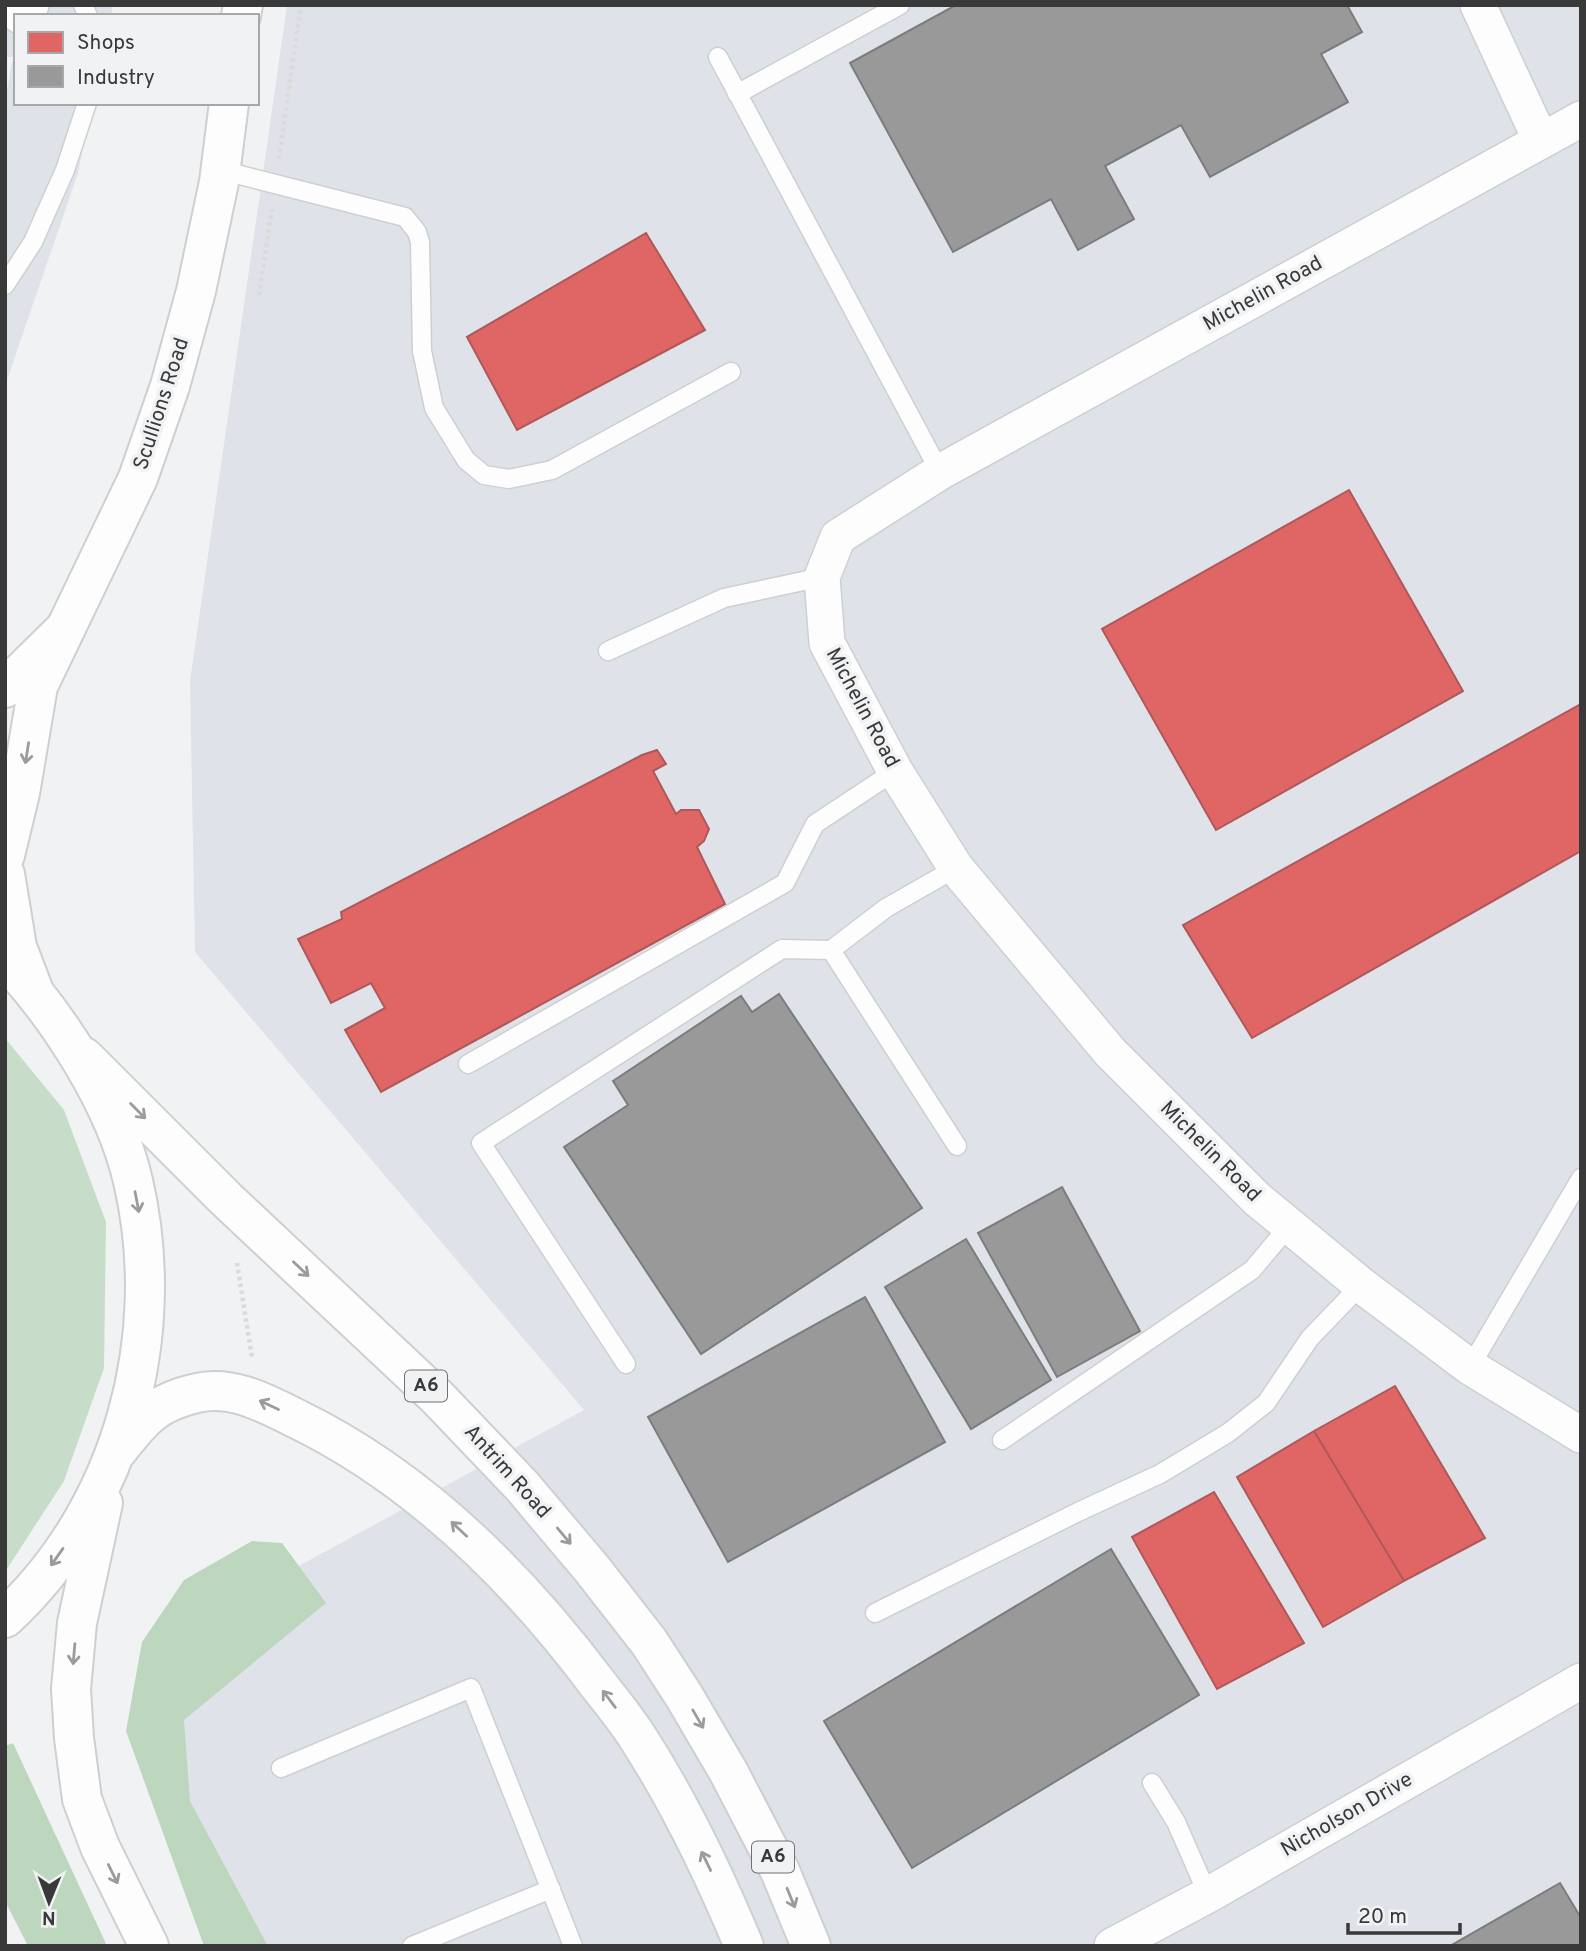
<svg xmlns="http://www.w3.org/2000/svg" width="1586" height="1951" viewBox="0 0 1586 1951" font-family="Overpass,sans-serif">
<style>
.built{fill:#dfe3e9}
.green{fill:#c7ddc9}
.forest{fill:#bcd7be}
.shops{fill:#e06666;stroke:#ae5859;stroke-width:2}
.industry{fill:#999;stroke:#7c7c7c;stroke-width:2}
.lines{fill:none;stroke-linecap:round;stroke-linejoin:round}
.lane-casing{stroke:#cecfd0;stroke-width:21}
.street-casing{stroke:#cecfd0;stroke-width:38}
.secondary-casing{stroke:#cecfd0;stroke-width:42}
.primary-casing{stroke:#cecfd0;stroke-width:42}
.highway-casing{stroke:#cecfd0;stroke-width:42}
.path{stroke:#dadada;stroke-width:4.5;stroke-dasharray:3.5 3.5;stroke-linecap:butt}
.lane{stroke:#fdfdfd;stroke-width:18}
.street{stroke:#fdfdfd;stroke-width:35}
.secondary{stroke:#fdfdfd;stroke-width:38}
.primary{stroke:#fdfdfd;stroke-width:38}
.highway{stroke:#fdfdfd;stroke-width:38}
.oneway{stroke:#9b9b9c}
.labels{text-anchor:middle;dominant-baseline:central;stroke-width:7;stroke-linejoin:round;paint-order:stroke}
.shield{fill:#f0f2f4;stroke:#707072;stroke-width:2}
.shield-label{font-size:19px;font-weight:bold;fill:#39393a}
.street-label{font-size:21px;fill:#39393a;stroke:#f0f2f4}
</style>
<rect width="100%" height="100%" fill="#f1f2f3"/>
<path class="built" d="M5 5H113L111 16H16V103H92L78 173 5 386V101L13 57H5Z
M287 5H1581V1946H268L151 1729 233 1602 584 1410 195 952 190 681Z"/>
<path class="green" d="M5 1038 64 1110 106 1222 104 1368 64 1481 5 1572Z"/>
<path class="forest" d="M252 1541 282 1543 326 1603 184 1720 190 1801 268 1946H204L126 1731 142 1642 184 1580Z
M13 1743 107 1946H28L5 1901V1746Z"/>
<path class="shops" d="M646 233 705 330 517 430 467 337Z
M1349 490 1463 691 1216 830 1102 629Z
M1581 704V851L1252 1038 1183 925Z
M657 750 666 764 653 771 676 814 681 810H699L709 829 704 841 697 847 725 904 381 1092 345 1030 385 1008 371 983 331 1003 298 939 342 919 341 912 642 755Z
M1395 1386 1485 1538 1404 1581 1314 1431Z
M1314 1431 1404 1581 1323 1627 1237 1477Z
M1214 1492 1304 1643 1217 1689 1132 1537Z"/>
<path class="industry" d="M956 5H1347L1362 32 1321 54 1348 102 1210 177 1181 125 1105 166 1134 219 1078 250 1051 199 953 252 850 63Z
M779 994 922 1208 701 1354 564 1147 628 1105 613 1081 741 996 752 1012Z
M1062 1187 1140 1331 1057 1377 978 1233Z
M966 1239 1051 1380 971 1429 885 1287Z
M865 1297 945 1442 728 1562 648 1417Z
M1111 1549 1199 1695 912 1868 824 1721Z
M1560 1883 1581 1918V1946H1450Z"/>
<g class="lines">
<defs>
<path id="lane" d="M83 5 88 16
M718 57 940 472
M737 94 900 5
M220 170 405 217 417 232 420 242 422 351 434 408 466 460 484 475 509 479 552 470 731 372
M5 285 33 242 65 170 87 103
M608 651 724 598 822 577
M831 950 957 1146
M468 1064 785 883 815 824 895 771
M626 1364 481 1143 782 949 831 950 886 908 956 868
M1470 1367 1581 1178
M1002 1440 1252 1270 1289 1226
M875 1613 1078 1512 1160 1474 1228 1433 1266 1403 1310 1338 1361 1285
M281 1768 471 1688 573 1946
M1152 1783 1176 1822 1208 1895
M412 1946 551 1889"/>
<path id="street" d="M1478 5 1541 141
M20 16 31 5
M1581 119 940 472 838 537 822 577 827 643 895 771 956 868 1110 1052 1257 1199 1361 1285 1470 1367 1581 1435
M1112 1946 1208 1895 1581 1681"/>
<path id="secondary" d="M241 16 243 5
M5 855 20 793 38 686 138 478 170 386 196 291 219 182 229 103
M5 874 17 947 33 989"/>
<path id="primary" d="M84 1057 226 1199 437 1397 522 1486 592 1569 649 1642 684 1696 728 1771 780 1871 811 1946
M118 1450C143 1418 156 1402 197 1393 231 1385 263 1402 293 1417 416 1476 516 1575 597 1683 611 1701 626 1719 638 1738 680 1803 714 1874 744 1946"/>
<path id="highway" d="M5 688 66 628
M5 959C59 1017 115 1103 133 1181 169 1335 123 1509 5 1618
M103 1503 77 1623 71 1689 74 1738 82 1799 100 1847 149 1946"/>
</defs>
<use href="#lane" class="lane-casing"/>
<use href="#street" class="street-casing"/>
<use href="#secondary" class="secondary-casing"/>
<use href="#primary" class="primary-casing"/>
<use href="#highway" class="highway-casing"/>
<path class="path" d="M279 159 301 5
M259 295 272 209
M237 1263 252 1358"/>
<use href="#lane" class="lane"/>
<use href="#street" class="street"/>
<use href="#secondary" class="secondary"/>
<use href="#primary" class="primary"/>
<use href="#highway" class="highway"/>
</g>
<defs><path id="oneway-shaft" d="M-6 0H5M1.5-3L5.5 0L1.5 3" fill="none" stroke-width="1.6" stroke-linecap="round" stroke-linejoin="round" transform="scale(1.75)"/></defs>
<g class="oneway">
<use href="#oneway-shaft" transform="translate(27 753) rotate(99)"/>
<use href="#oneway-shaft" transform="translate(138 1111) rotate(45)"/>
<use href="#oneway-shaft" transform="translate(137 1202) rotate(79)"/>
<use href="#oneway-shaft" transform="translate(301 1269) rotate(43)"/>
<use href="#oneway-shaft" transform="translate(269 1405) rotate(-155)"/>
<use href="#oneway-shaft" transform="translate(459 1529) rotate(-137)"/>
<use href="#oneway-shaft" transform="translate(564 1536) rotate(50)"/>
<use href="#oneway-shaft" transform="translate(57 1557) rotate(125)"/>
<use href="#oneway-shaft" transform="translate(74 1654) rotate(95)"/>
<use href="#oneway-shaft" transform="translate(609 1699) rotate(-127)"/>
<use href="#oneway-shaft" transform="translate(698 1719) rotate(60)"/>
<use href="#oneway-shaft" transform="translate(706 1861) rotate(-116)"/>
<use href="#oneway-shaft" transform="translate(113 1874) rotate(64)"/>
<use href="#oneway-shaft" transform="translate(791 1898) rotate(68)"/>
</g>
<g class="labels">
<g class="shield">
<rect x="405" y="1370.5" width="42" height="31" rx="5"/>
<rect x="752" y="1841.5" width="42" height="31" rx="5"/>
</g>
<g class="shield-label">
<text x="426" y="1386">A6</text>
<text x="773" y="1857">A6</text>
</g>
<g class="street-label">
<text transform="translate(1263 294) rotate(-29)">Michelin Road</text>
<text transform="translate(162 404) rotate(-72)">Scullions Road</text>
<text transform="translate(862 708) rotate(62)">Michelin Road</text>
<text transform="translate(1210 1152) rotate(45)">Michelin Road</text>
<text transform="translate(507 1472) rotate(48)">Antrim Road</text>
<text transform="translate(1347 1815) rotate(-30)">Nicholson Drive</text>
</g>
</g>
<rect width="1586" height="1951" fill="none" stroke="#39393a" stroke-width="14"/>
<rect x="14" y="14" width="245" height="91" fill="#f0f2f4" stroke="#a7a8aa" stroke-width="2"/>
<rect x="28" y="32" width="35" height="21" fill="#e06666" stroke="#a7a8aa" stroke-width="2"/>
<text x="77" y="49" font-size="21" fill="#39393a">Shops</text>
<rect x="28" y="66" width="35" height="21" fill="#999999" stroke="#a7a8aa" stroke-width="2"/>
<text x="77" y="84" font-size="21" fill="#39393a">Industry</text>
<g transform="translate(49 1902) rotate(181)" stroke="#f0f2f4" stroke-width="5" paint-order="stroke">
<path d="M0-5L12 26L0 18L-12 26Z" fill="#39393a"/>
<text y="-10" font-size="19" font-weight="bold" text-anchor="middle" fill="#39393a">N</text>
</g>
<path d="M1348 1923v10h112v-10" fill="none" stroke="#39393a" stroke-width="3.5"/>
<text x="1358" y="1923" font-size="21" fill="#39393a" stroke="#f0f2f4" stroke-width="5" paint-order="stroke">20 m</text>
</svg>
